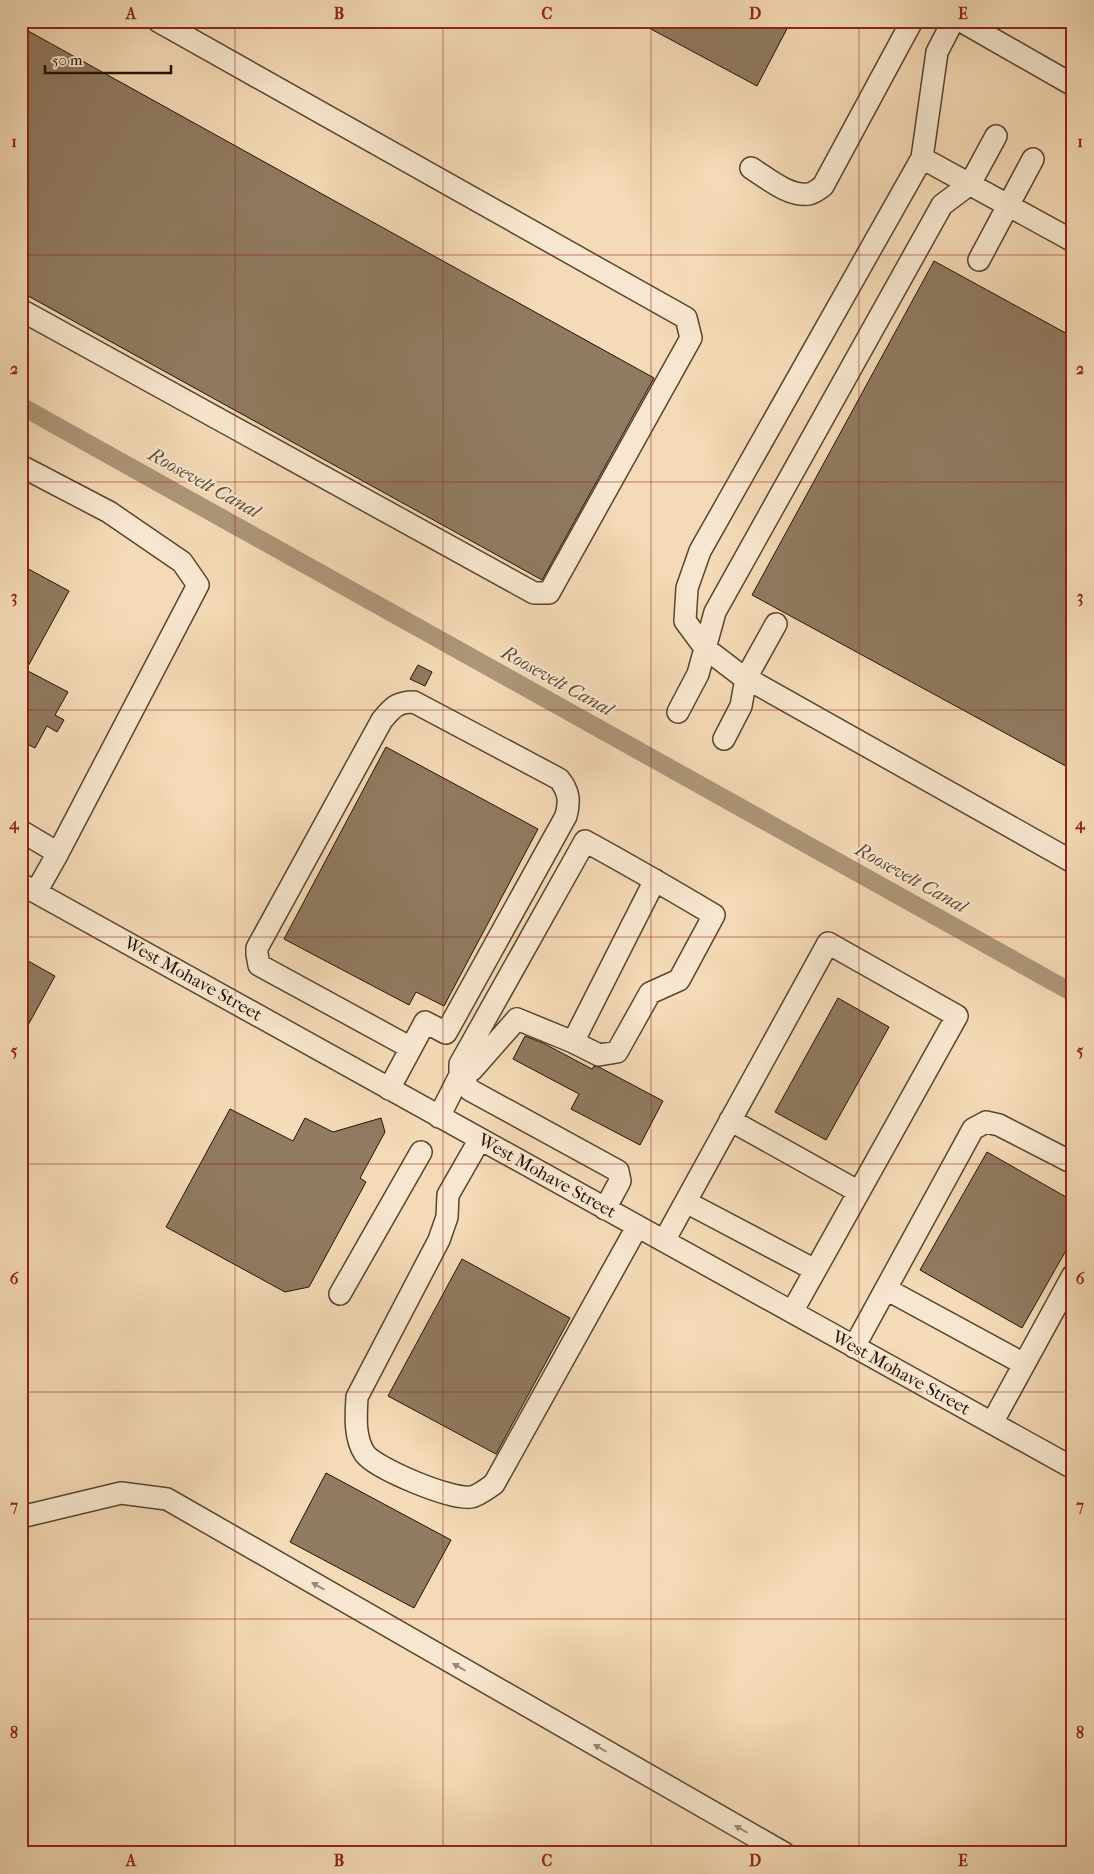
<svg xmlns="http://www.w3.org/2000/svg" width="1094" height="1874" viewBox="0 0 1094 1874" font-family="'IM FELL French Canon',serif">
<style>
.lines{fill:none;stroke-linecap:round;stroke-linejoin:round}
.canal{stroke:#ad9679;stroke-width:18}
.building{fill:#907a61;stroke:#231304}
.minor-casing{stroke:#574530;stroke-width:24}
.minor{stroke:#f8e7d0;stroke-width:21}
.oneway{fill:#988874}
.grid{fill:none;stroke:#8f2418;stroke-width:1;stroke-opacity:0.55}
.labels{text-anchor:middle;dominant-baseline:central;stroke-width:4;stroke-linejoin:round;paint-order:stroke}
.street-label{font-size:18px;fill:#231304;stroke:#f8e7d0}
.water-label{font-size:19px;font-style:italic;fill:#614e39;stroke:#f8e7d0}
.neatline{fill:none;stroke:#8f2418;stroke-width:2}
.grid-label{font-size:16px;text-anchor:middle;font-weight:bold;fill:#8f2418}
</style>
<rect width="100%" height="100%" fill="#f4dab6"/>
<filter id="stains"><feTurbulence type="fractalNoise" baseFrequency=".004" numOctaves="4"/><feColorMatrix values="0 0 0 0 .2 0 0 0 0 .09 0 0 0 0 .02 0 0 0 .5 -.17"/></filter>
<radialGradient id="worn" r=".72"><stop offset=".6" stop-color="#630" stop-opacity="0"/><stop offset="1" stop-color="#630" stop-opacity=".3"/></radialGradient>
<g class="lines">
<path class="canal" d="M21 406 1073 993"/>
</g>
<path class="building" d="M636 21H791L757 86Z
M21 27 654 378 542 580 21 292Z
M934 261 1073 337V770L752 595Z
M21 565 69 591 26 670 68 692 55 715 64 720 57 732 47 726 35 748 21 741Z
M418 665 432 672 425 686 410 679Z
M386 747 538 829 444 1006 416 992 409 1005 284 939Z
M21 957 55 976 21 1038Z
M838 998 889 1027 826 1140 775 1112Z
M525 1036 543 1043 592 1069 594 1066 599 1067 663 1101 640 1145 571 1109 579 1094 513 1059Z
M230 1109 293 1141 305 1118 333 1132 381 1118 385 1132 360 1178 366 1182 309 1287 285 1292 166 1227Z
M987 1152 1073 1201V1238L1022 1328 920 1270Z
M462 1259 570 1318 496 1454 388 1396Z
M326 1473 451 1540 414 1608 290 1542Z"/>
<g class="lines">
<defs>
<path id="minor" d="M953 21 937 52 922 158 700 551 687 588 685 621 705 648 739 674 1073 862
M961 21 1073 85
M922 158 1073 241
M751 168C767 178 789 197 809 194 814 193 819 189 823 186L912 21
M979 260 1033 159
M21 310 534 593H549L691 338 686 318 158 21
M21 466 109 512 182 562 198 585 58 853
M678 712 698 674 715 612 942 205 970 184 996 136
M724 739 741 706 746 678 776 624
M21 831 58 853 36 892
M21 884 1073 1468
M389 1089 425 1022 446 1033 566 816C570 801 569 791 559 779L414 702C397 702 393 707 382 720L257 948V954L259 965 411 1048
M439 1117 460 1075 472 1070 517 1019 573 1042
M730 1120 859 1192
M480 1139 448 1195 447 1217 439 1240 357 1397C356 1415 354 1438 365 1454 377 1469 451 1500 471 1497 478 1496 488 1488 494 1484L637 1227
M686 1202 815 1270
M605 1209 620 1181 618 1171 470 1090 460 1075V1064L585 841C629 865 672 890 714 915L679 980 650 993 617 1052 599 1055 573 1042 655 880
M664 1241 828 943 957 1016 792 1312
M886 1289 1024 1364
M340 1294 421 1152
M854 1347 973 1129 986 1122 999 1125 1073 1163
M992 1423 1073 1275
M21 1517 121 1493 167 1499 784 1853"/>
</defs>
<use href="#minor" class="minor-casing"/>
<use href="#minor" class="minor"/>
</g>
<defs><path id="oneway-solid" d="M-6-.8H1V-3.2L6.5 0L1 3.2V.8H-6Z" transform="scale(1.25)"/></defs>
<g class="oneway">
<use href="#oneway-solid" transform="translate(318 1586) rotate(-150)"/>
<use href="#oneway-solid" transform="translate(459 1667) rotate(-150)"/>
<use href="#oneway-solid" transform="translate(600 1748) rotate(-150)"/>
<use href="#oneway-solid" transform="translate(741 1829) rotate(-150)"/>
</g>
<path class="grid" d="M235 21V1853M443 21V1853M651 21V1853M859 21V1853M21 255H1073M21 482H1073M21 710H1073M21 937H1073M21 1164H1073M21 1392H1073M21 1619H1073"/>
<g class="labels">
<g class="street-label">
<text transform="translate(193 979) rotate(29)">West Mohave Street</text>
<text transform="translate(547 1176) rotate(29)">West Mohave Street</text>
<text transform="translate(901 1373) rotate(29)">West Mohave Street</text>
</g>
<g class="water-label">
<text transform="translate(204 483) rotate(29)">Roosevelt Canal</text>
<text transform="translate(557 681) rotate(29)">Roosevelt Canal</text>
<text transform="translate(911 878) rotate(29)">Roosevelt Canal</text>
</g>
</g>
<rect width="1094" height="1874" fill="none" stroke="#f4dab6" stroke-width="55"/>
<path d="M45 65v8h126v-8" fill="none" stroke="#231304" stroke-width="2.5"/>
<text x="52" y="65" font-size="15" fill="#231304" stroke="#f8e7d0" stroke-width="4" paint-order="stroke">50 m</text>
<rect x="28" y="28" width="1038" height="1818" class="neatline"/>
<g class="grid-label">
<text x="131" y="19">A</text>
<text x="339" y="19">B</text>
<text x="547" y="19">C</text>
<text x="755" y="19">D</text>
<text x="963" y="19">E</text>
<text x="14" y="147">1</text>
<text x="1080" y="147">1</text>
<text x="14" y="374">2</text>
<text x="1080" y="374">2</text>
<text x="14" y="602">3</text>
<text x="1080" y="602">3</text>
<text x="14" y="829">4</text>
<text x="1080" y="829">4</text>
<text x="14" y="1056">5</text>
<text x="1080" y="1056">5</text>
<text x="14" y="1284">6</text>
<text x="1080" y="1284">6</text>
<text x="14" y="1511">7</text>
<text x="1080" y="1511">7</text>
<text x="14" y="1738">8</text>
<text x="1080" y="1738">8</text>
<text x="131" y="1866">A</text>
<text x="339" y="1866">B</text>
<text x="547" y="1866">C</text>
<text x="755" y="1866">D</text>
<text x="963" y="1866">E</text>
</g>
<rect width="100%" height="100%" filter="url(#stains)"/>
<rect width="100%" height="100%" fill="url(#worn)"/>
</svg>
